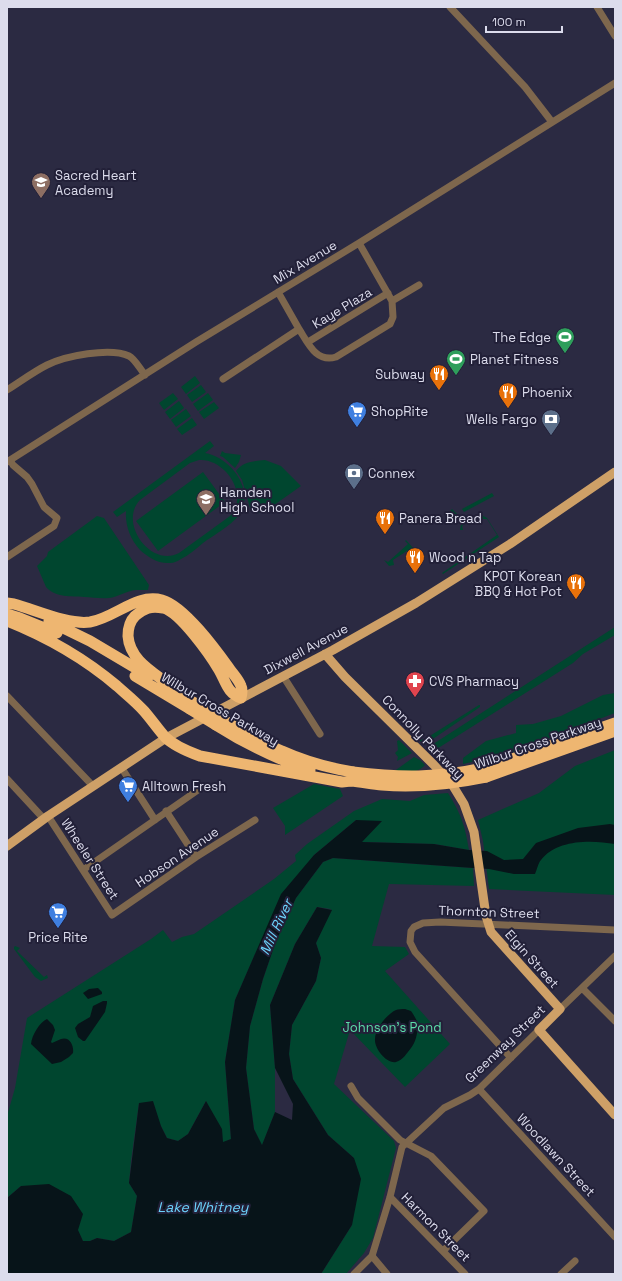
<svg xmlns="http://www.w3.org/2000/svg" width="622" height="1281" viewBox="0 0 622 1281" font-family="'Space Grotesk',sans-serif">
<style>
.green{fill:#00462f;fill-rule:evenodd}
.water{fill:#071419}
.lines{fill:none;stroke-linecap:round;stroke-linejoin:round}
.minor{stroke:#7e674d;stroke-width:7}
.major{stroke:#cea067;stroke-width:9}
.highway{stroke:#eeb671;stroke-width:11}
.highway-bridge{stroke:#eeb671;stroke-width:11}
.labels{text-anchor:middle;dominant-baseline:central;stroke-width:4;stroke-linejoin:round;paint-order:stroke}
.poi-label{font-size:13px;fill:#dcdcec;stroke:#222038;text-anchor:start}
.street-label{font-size:13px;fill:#dcdcec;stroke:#222038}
.park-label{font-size:13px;fill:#5cdeaa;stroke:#222038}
.water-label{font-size:14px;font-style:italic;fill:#6cd2fb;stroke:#222038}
</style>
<rect width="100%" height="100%" fill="#2b2a42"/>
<path class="green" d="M195 376 200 383 186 394 181 387Z
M201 385 206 392 192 402 187 395Z
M173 393 178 399 164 410 159 403Z
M208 393 213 400 198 411 193 404Z
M179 401 184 408 170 419 165 412Z
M214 402 219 408 204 419 199 412Z
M186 409 191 416 176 427 171 420Z
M192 418 197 425 182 435 177 429Z
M210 441 214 446 205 453C229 457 254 487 241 512 234 524 214 535 203 543 196 549 189 555 181 559 178 561 174 563 170 563 158 564 148 557 140 550 130 539 125 525 126 511L117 517 113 512ZM199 460C225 458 250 495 230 516L179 553C151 568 118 523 140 500L190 463Z
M222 451 225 453 241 455 239 462 235 468 223 457 220 456Z
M265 460 281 466 301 486 267 510 256 514 251 511 242 480 236 471C243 461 255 461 265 460Z
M203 472 225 502 158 551 136 521Z
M492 493 494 496 464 512 462 509Z
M452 509 458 515 452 521 446 515Z
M480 514 487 518 499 537 443 574 442 573 497 535 487 519H480L478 516 462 526 463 530H460L461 525 477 515Z
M97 516 104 518 149 585 148 590C144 590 140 590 136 590 126 591 118 597 109 598 100 599 92 597 84 597 71 596 56 598 46 587L37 566 47 556 48 552Z
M406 540 415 550 412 551 410 549 393 560 394 565 389 566 384 560 388 562 408 544 405 541Z
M615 627V635L583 654 573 663 432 752 427 748Z
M615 693V713L510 753 463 764V758L486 741 516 733V725L533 724 561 716 603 695Z
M479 705H480V707L424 745 420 741V740L425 739Z
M399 740 412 753 397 761 398 757 395 753 398 750 397 741Z
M615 750V895L489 889 483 841 478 820 539 793 575 766Z
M414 757 420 760 425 765C418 774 403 772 393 772Z
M314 784 340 789 343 796 285 835V826L273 808Z
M448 793C461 814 465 825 469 850L434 844 362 842 356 820 314 855 257 950 235 1000 225 1062 231 1139 223 1143 206 1101 188 1134 178 1141 167 1138 161 1126 139 1103 131 1161 129 1183 137 1196 131 1232 114 1241 97 1238 90 1241H83L78 1231 21 1186 7 1198V1116L15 1088 27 1018 151 939 163 930 172 942 182 937 194 934 274 879 296 861 295 855 307 844 354 811 382 799 410 801 424 795Z
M333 858 473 868 474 886 389 884 372 946 405 947 409 954 385 971 450 1044 405 1087 350 1030 334 1084 394 1141 396 1148 373 1238 364 1253 346 1274H321L352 1225 354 1158 328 1135 293 1079 289 1054 292 1025 316 981 321 958 316 943 331 909 317 907 295 944 270 1005 275 1068V1112L262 1146 254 1129 246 1068 250 1026 263 979 276 941 296 898 323 862Z
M15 946 20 948 17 951 44 977 47 975 48 978 41 981 35 977 14 949V947Z"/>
<path class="water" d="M356 820 382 821 362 842 434 844 469 850 487 851 504 860 523 859 536 843 578 828 610 824 615 825V844C592 840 557 839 541 860 538 863 537 870 535 874H514L489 869 473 868 333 858 323 862 296 898 276 941 263 979 250 1026 246 1068 254 1129 262 1145 275 1112 292 1120 293 1104 275 1068 270 1005 295 944 317 907 332 910 316 943 321 958 316 981 292 1025 289 1054 293 1079 328 1135 354 1158 361 1179 352 1225 321 1274H7V1198L21 1186 49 1184 71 1196 83 1214 78 1230 83 1241H90L97 1238 114 1241 131 1232 137 1196 129 1183 139 1103 153 1101 161 1126 167 1138 178 1141 188 1134 206 1101 222 1129 223 1142 231 1139 225 1062 235 1000 281 894 314 855Z
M98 988 102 992V994L88 999 83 993 89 989Z
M103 1001H107V1003L105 1012 85 1041H83L78 1037 75 1028 78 1024 90 1017 93 1006Z
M405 1009 411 1011C413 1014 415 1017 417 1021 419 1029 416 1042 411 1048 407 1053 403 1060 396 1062 386 1064 374 1048 375 1039 375 1029 387 1014 396 1010 398 1009 402 1009 405 1009Z
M47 1019 53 1025 55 1030 51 1042 52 1043C55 1042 58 1040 61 1039 70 1036 74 1046 73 1053L69 1057 61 1062 52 1064 31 1044C32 1035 39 1023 47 1019Z"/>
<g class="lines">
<path class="minor" d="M450 7 525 87 552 122
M597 7 615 36
M359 243 392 301 419 285
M299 329C308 343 316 363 336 357L390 324 393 317 392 301
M308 342 388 293
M223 379 299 329 278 292
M7 390C20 382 33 372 47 365 65 356 110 347 129 356 135 359 140 369 145 375
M7 462 196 342 359 243 615 83
M7 557 54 526 57 518 44 507 32 484 27 477 13 465 10 460
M283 676 320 734
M7 696 93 786
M121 767 155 820
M7 779 44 819
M166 811 196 857
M48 816 112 915 196 857 255 820
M83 870 198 790
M582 988 615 1021
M560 1009 615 956
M511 1058 415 952 410 942 411 931 414 927 423 923 440 922 615 930
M351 1086 358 1098 400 1140 431 1156 484 1211 443 1251
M479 1089 615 1237
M390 1197 465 1274
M372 1256 387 1274
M354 1274 372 1256 390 1197 402 1147 444 1108 470 1095 479 1089 539 1030
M561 1274 575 1261"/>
<path class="major" d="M325 654 345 677 434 765 453 786 464 804 474 832 486 916 491 932 560 1009 539 1030 615 1115
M7 846 48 816 166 738 333 650 416 603 510 544 615 472"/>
<path class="highway" d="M7 603 14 604C36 610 68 625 90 622 115 618 136 593 162 600 184 606 216 650 229 668 233 674 239 680 241 686 243 690 242 694 241 698 227 693 226 682 219 670 210 655 180 612 163 608 150 606 145 608 135 616 130 621 128 629 128 636 130 665 163 676 181 695
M7 614 20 618 57 633
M7 621C47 637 84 658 117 686 126 694 136 702 144 711 151 719 158 729 165 737 173 745 189 752 200 756L342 782 351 781
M49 621 90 641 149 676
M135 676 190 709
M176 692 198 705
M225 721C243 732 262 743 282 751 304 761 329 768 353 772
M216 725C246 744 276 759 310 770
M484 768 518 757 615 723
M486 777 615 731"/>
<path class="highway-bridge" d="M198 705 225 721
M190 709 216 725
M353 772C401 778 437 778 484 768
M351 781C361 782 372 784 382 785 417 788 452 784 486 777"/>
</g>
<defs>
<symbol id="school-pin" viewBox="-11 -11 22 30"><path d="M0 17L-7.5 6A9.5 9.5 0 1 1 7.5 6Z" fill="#8d6e63" stroke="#222038"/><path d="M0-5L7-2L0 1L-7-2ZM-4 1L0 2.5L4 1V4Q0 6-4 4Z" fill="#fff"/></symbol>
<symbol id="stadium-pin" viewBox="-11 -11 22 30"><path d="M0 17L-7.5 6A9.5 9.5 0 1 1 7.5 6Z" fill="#2e9e5b" stroke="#222038"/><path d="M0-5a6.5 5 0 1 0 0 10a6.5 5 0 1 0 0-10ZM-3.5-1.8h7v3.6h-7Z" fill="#fff"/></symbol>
<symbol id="restaurant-pin" viewBox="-11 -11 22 30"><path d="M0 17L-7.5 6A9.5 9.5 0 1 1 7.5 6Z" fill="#e8710a" stroke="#222038"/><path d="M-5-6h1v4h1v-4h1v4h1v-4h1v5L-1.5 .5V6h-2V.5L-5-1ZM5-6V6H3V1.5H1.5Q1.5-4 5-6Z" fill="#fff"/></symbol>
<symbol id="supermarket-pin" viewBox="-11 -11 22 30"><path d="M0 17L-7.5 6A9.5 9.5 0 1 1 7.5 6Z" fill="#3f7fe0" stroke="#222038"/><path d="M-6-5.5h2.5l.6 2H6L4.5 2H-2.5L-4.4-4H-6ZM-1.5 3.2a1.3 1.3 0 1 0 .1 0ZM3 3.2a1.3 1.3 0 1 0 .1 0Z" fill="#fff"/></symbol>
<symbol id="bank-pin" viewBox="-11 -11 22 30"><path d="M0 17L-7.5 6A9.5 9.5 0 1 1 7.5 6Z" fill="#5c6f8a" stroke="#222038"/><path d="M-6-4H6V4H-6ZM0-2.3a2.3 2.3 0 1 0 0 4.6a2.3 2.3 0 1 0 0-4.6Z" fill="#fff"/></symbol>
<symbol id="pharmacy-pin" viewBox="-11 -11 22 30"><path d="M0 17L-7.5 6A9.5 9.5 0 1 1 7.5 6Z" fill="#e0444e" stroke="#222038"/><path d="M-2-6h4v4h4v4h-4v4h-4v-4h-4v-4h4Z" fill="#fff"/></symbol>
</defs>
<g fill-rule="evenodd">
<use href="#school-pin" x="30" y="171" width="22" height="30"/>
<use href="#stadium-pin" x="554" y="326" width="22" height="30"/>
<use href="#stadium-pin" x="445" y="348" width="22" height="30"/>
<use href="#restaurant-pin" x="428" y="363" width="22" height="30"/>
<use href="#restaurant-pin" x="497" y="381" width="22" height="30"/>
<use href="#supermarket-pin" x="346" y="400" width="22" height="30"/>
<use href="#bank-pin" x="540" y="408" width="22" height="30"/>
<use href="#bank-pin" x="343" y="462" width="22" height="30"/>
<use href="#school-pin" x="195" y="488" width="22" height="30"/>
<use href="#restaurant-pin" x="374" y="507" width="22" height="30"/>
<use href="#restaurant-pin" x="404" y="546" width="22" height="30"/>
<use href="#restaurant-pin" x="565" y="572" width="22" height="30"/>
<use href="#pharmacy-pin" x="404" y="670" width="22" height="30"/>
<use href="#supermarket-pin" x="117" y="775" width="22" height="30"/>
<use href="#supermarket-pin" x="47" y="901" width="22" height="30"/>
</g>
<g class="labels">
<g class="poi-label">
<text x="55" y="175">Sacred Heart<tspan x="55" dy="15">Academy</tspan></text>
<text x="551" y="337" text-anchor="end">The Edge</text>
<text x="470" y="359">Planet Fitness</text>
<text x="425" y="374" text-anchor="end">Subway</text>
<text x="522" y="392">Phoenix</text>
<text x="371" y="411">ShopRite</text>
<text x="537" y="419" text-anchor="end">Wells Fargo</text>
<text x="368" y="473">Connex</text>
<text x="220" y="492">Hamden<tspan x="220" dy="15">High School</tspan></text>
<text x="399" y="518">Panera Bread</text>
<text x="429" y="557">Wood n Tap</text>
<text x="562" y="576" text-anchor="end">KPOT Korean<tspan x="562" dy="15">BBQ &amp; Hot Pot</tspan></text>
<text x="429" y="681">CVS Pharmacy</text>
<text x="142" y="786">Alltown Fresh</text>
<text x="58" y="937" text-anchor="middle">Price Rite</text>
</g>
<g class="street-label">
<text transform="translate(305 262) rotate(-31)">Mix Avenue</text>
<text transform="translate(342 308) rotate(-31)">Kaye Plaza</text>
<text transform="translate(306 649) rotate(-28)">Dixwell Avenue</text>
<text transform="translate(220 709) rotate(30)">Wilbur Cross Parkway</text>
<text transform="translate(423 737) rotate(46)">Connolly Parkway</text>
<text transform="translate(538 743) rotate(-19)">Wilbur Cross Parkway</text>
<text transform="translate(177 857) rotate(-34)">Hobson Avenue</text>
<text transform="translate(90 859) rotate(57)">Wheeler Street</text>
<text transform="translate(489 912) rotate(2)">Thornton Street</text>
<text transform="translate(532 959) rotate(48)">Elgin Street</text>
<text transform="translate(505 1044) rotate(-44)">Greenway Street</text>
<text transform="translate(556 1155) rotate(47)">Woodlawn Street</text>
<text transform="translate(436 1227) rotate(45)">Harmon Street</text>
</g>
<g class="park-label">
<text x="392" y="1027">Johnson's Pond</text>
</g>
<g class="water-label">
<text transform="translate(276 927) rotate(-65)">Mill River</text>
<text x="203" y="1207">Lake Whitney</text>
</g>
</g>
<rect width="622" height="1281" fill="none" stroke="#dcdcec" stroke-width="16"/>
<path d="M486 26v6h76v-6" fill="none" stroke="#dcdcec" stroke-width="2"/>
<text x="492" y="26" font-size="12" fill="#dcdcec" stroke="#222038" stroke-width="3" paint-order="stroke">100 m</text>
</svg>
